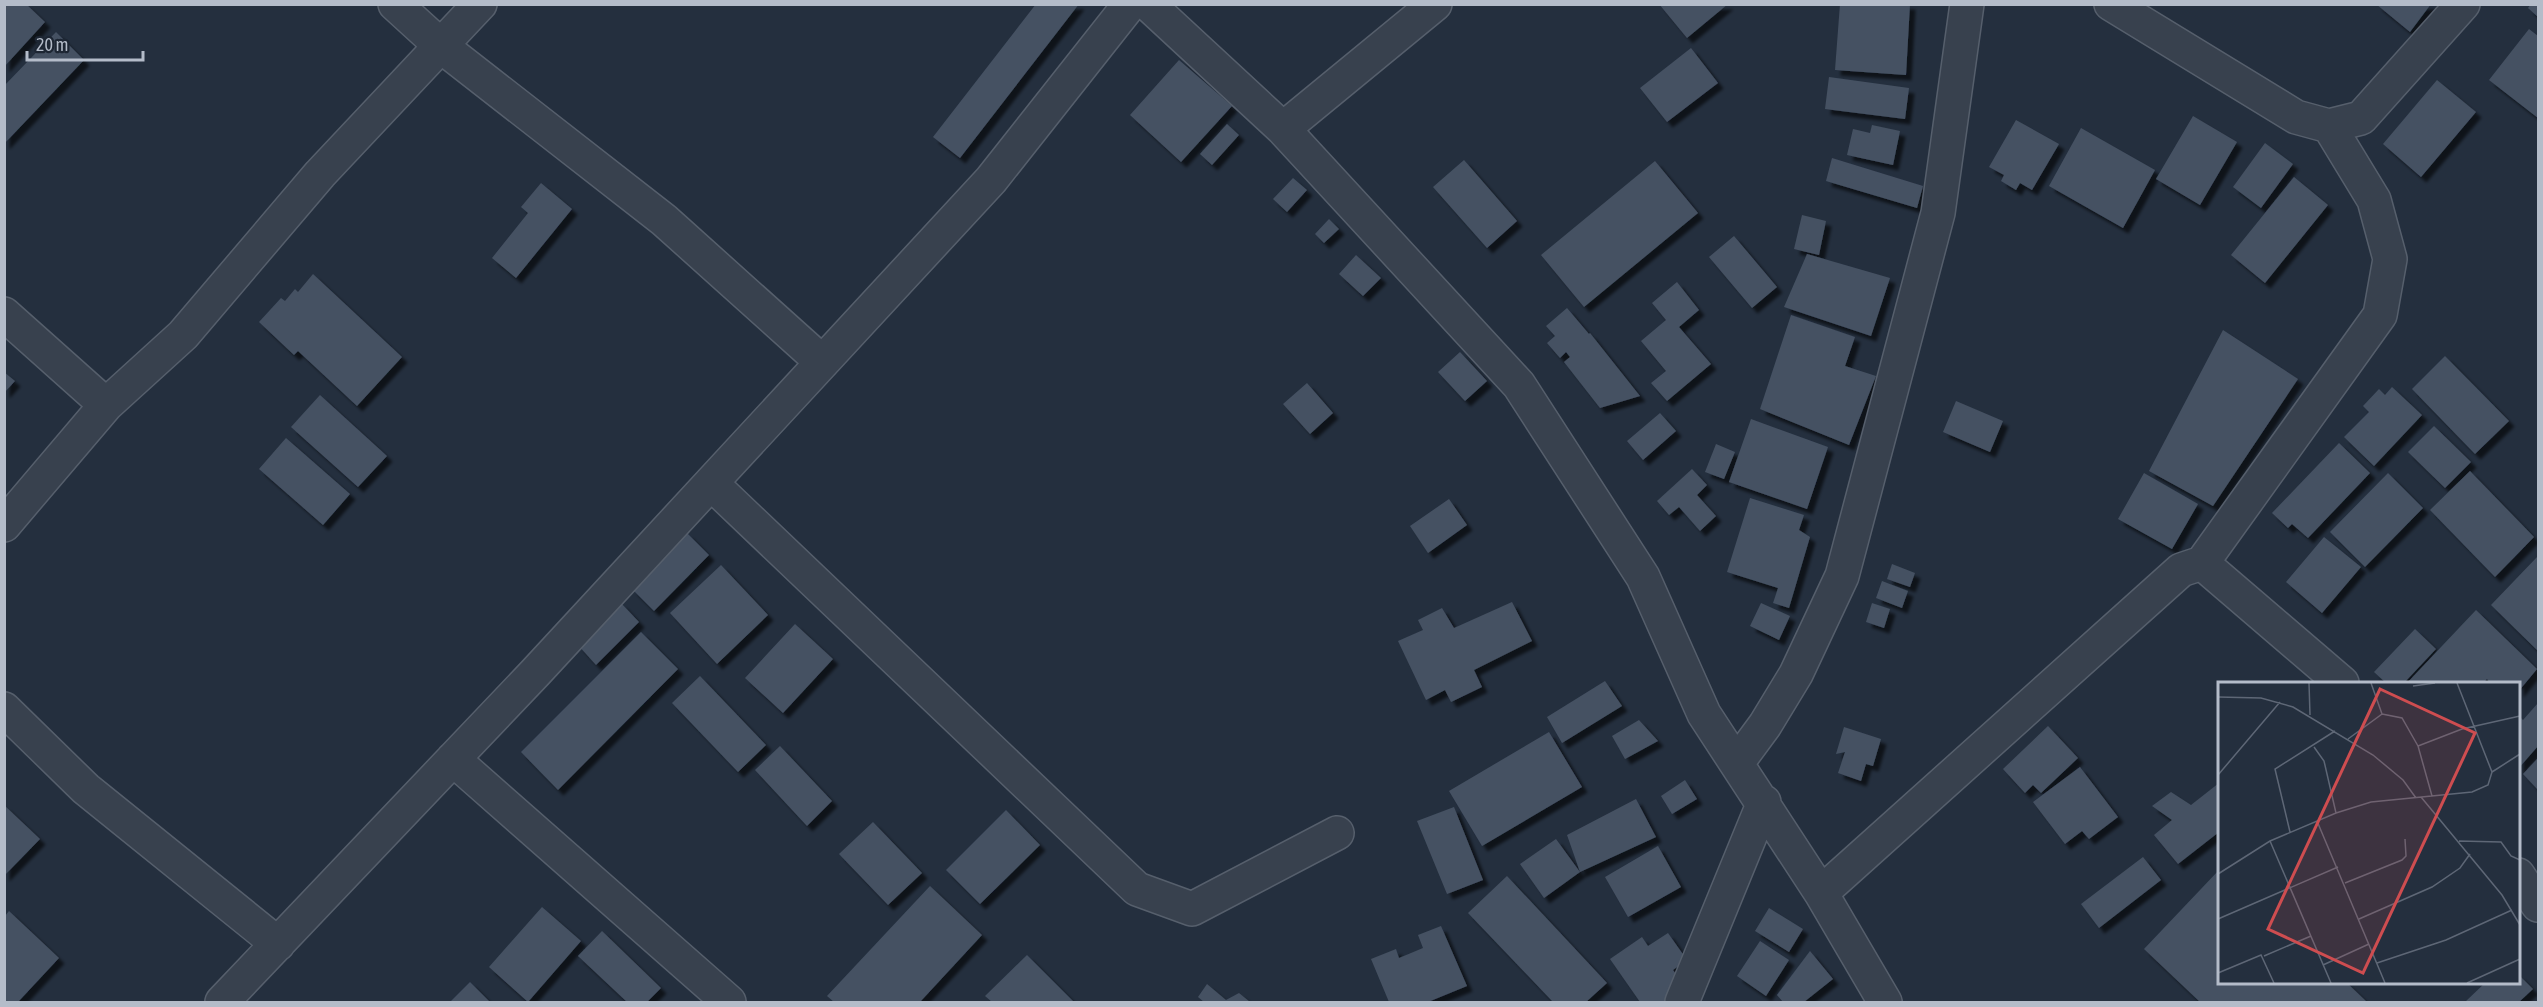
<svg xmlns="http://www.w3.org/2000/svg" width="2543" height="1007" font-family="'Asap Condensed',sans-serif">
	<defs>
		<filter id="shadow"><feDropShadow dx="5.5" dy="5.5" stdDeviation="1.5" flood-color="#0009"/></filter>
	</defs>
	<rect width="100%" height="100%" fill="#242f3e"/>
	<!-- building -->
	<path fill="#455162" filter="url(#shadow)" d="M4,4H26L45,22L4,67Z
		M1036,4H1079L960,158L933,137Z
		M1659,4H1728L1687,38Z
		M1840,4H1910L1906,75L1835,70Z
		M2376,4H2431L2410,32Z
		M2531,4H2538V17L2528,8Z
		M2529,29L2538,36V118L2489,80Z
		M56,32L84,60L4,144V86Z
		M1691,48L1718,83L1667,122L1640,88Z
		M1179,60L1232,106L1181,162L1130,115Z
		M1829,77L1909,88L1905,119L1825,109Z
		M2437,80L2476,112L2421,177L2383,144Z
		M2193,116L2237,142L2200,205L2156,179Z
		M2016,120L2059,144L2032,190L2020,183L2016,190L2001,181L2004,175L1989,167Z
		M1227,124L1239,135L1212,165L1200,154Z
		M1872,125L1900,131L1893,165L1847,155L1853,129L1870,133Z
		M2081,128L2155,170L2123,228L2049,186Z
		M2265,143L2293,164L2261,208L2233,187Z
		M1832,158L1923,186L1917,208L1826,181Z
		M1464,160L1517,221L1487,248L1433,187Z
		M1655,161L1698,213L1584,307L1541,255Z
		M2294,177L2328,205L2265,283L2231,255Z
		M1293,178L1307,190L1287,212L1273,199Z
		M541,183L572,209L516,278L492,258L528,213L521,207Z
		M1802,215L1826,221L1819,255L1794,249Z
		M1329,219L1339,229L1324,243L1315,234Z
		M1734,236L1777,287L1752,308L1709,257Z
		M1807,254L1890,278L1871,336L1784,307Z
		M1356,255L1381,278L1363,296L1339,274Z
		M313,274L402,357L357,406L298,351L294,355L259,322L281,298L285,301L295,289L298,292Z
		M1677,282L1699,310L1679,327L1711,364L1667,401L1651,383L1666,371L1641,341L1666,320L1652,303Z
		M1567,308L1589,334L1590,333L1640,396L1600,408L1564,362L1570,357L1566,352L1560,358L1547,343L1555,336L1546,326Z
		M1791,315L1855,337L1845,366L1876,376L1849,445L1760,409Z
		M2223,330L2298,379L2213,506L2149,471Z
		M1460,352L1487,381L1465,401L1438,372Z
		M2445,356L2509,421L2475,454L2412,389Z
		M4,372L15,381L4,393Z
		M1307,383L1333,413L1310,434L1283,404Z
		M2392,387L2422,415L2374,466L2344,437L2369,412L2363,406L2379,389L2385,395Z
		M320,395L387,456L358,487L291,427Z
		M1956,401L2003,421L1990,452L1943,432Z
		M1660,413L1676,431L1643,460L1627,441Z
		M1751,419L1828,447L1807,509L1729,482Z
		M2434,426L2471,462L2445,488L2408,452Z
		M286,438L350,494L323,525L259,469Z
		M2339,443L2370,473L2308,538L2292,524L2288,528L2272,513Z
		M1716,444L1735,452L1724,479L1705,472Z
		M1692,469L1707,485L1697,495L1716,516L1700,531L1679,507L1669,515L1657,501Z
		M2470,471L2534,537L2495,577L2430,510Z
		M2144,473L2198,504L2172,549L2118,519Z
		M2388,473L2423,508L2365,567L2330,532Z
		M1750,498L1804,515L1799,530L1810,537L1789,608L1773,603L1778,588L1727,572Z
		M1449,499L1467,525L1428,553L1410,526Z
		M687,533L709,555L654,611L632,589Z
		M2324,537L2361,567L2322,613L2286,582Z
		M2538,556V651L2491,605Z
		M1892,564L1915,573L1910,587L1887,579Z
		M721,565L768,615L717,664L670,613Z
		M1882,581L1908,591L1902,608L1876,598Z
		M1512,602L1532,641L1474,670L1482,687L1451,702L1445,690L1426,700L1398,641L1423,630L1418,620L1442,608L1454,628Z
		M621,603L639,622L596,665L578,645Z
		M1761,603L1790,616L1779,640L1750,626Z
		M1872,603L1890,609L1884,628L1866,622Z
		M2476,610L2537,669L2518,692V683H2490L2487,679L2483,683H2407Z
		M795,624L833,659L783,713L745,678Z
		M2415,629L2436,649L2404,683H2386L2374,672Z
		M641,632L678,669L558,790L521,752Z
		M700,676L766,745L738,772L672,703Z
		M1605,681L1622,706L1562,743L1547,717Z
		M2538,703V746L2518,769V715L2523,720Z
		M1639,720L1658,741L1625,759L1612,736Z
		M2048,726L2078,758L2041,793L2033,785L2025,793L2003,769Z
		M1844,727L1881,739L1873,766L1866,764L1861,781L1838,773L1845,752L1836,754Z
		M1549,732L1582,787L1482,846L1449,791Z
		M780,746L832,801L807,826L755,770Z
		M2538,758V790L2523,774Z
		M2080,767L2118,817L2089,839L2082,831L2065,844L2033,802Z
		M1685,780L1697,799L1672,814L1661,796Z
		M2219,783V832L2178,864L2154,835L2172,820L2152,806L2171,792L2191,805Z
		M1636,799L1656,837L1580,872L1544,898L1520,864L1556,839L1580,872L1567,835Z
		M4,805L40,839L4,876Z
		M1454,807L1483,880L1447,894L1417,821Z
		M1006,810L1040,845L980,904L946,870Z
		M873,822L922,873L888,905L839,854Z
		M1658,846L1681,887L1628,917L1605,877Z
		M2143,857L2161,880L2099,928L2081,904Z
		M2219,870V982H2346L2367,1002H2200L2144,949Z
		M1507,876L1607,983L1586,1002H1553L1468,913Z
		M930,886L982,935L920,1002H834L827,996Z
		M542,907L581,941L528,1002L489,967Z
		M1769,908L1803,929L1789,952L1755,931Z
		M9,911L59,958L18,1002H5V916Z
		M1441,926L1467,986L1428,1002H1389L1371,959L1396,949L1399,958L1423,948L1418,935Z
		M602,931L661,988L647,1002H627L578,956Z
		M1668,933L1687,960L1673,970L1686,988L1665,1002H1640L1610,959L1642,937L1648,946Z
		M1760,941L1789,960L1766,996L1737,976Z
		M1810,951L1833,979L1804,1002H1783L1777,995Z
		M1027,955L1074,1002H992L985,996Z
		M2518,974L2533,989L2519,1002H2465L2486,982H2518Z
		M470,982L490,1002H450Z
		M1207,984L1226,1000L1239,993L1250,1002H1204L1198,997Z"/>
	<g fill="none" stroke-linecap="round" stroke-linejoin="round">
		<!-- minor casing -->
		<g stroke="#565f6c" stroke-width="36">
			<path id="minor" d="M395,4L441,46L664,220L822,362
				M1148,4L1283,129L1519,385L1643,577L1704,714L1821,893L1885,1002
				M2111,4L2296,117L2329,126L2361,118L2463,4
				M1283,129L1435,4
				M4,314L106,405
				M711,483L1137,889L1192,909L1337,833
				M4,525L106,405L183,335L320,174L480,4
				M2202,563L2380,315L2390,259L2374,200L2329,126
				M4,709L86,789L278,944
				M453,759L729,1002
				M1737,763L1765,725L1796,674L1842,576L1938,213L1967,4
				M2518,875L2538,905
				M1821,893L2181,570L2202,563L2342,683
				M222,1002L535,673L991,180L1130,4
				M1682,1002L1764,802"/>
		</g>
		<!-- minor -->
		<use href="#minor" stroke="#38414e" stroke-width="33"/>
	</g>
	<!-- overview -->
	<g transform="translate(2218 682)">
		<rect width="302" height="302" fill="#242f3e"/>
		<path fill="none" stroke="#5e6776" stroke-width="1.5" d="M91,1L92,33M195,4L217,1M0,15L43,16L75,25L155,73L185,98L198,116M164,32L184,36L200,64M130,57L164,32L153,1M96,65L106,79L118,131M274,90L302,72M0,93L62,20M214,114L200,64L244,47L302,34M203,115L284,213L302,243M99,139L167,301M72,150L57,87L117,49M52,159L113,301M241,159L283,160L293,174L302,178M0,192L52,159L118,131L153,120L254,110L270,103L274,90L239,1M127,201L184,178L188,174L187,157M0,237L120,185M141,237L214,205L242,186L252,172M46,274L93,254M159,281L228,258L294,228M105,283L151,262M0,291L43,273L56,301M249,301L302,277"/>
		<path fill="#ce4d50" fill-opacity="0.15" stroke="#ce4d50" stroke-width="3" d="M162,7L257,51L145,291L50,247Z"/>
		<rect width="302" height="302" fill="none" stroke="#b4bcc9" stroke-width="3"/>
	</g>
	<!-- border -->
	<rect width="2543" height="1007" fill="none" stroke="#b4bcc9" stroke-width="12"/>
	<!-- scale -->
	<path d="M27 51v9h116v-9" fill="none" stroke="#b4bcc9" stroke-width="3"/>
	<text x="36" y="51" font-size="18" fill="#b4bcc9" stroke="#1d2633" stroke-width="4.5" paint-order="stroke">20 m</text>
</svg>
